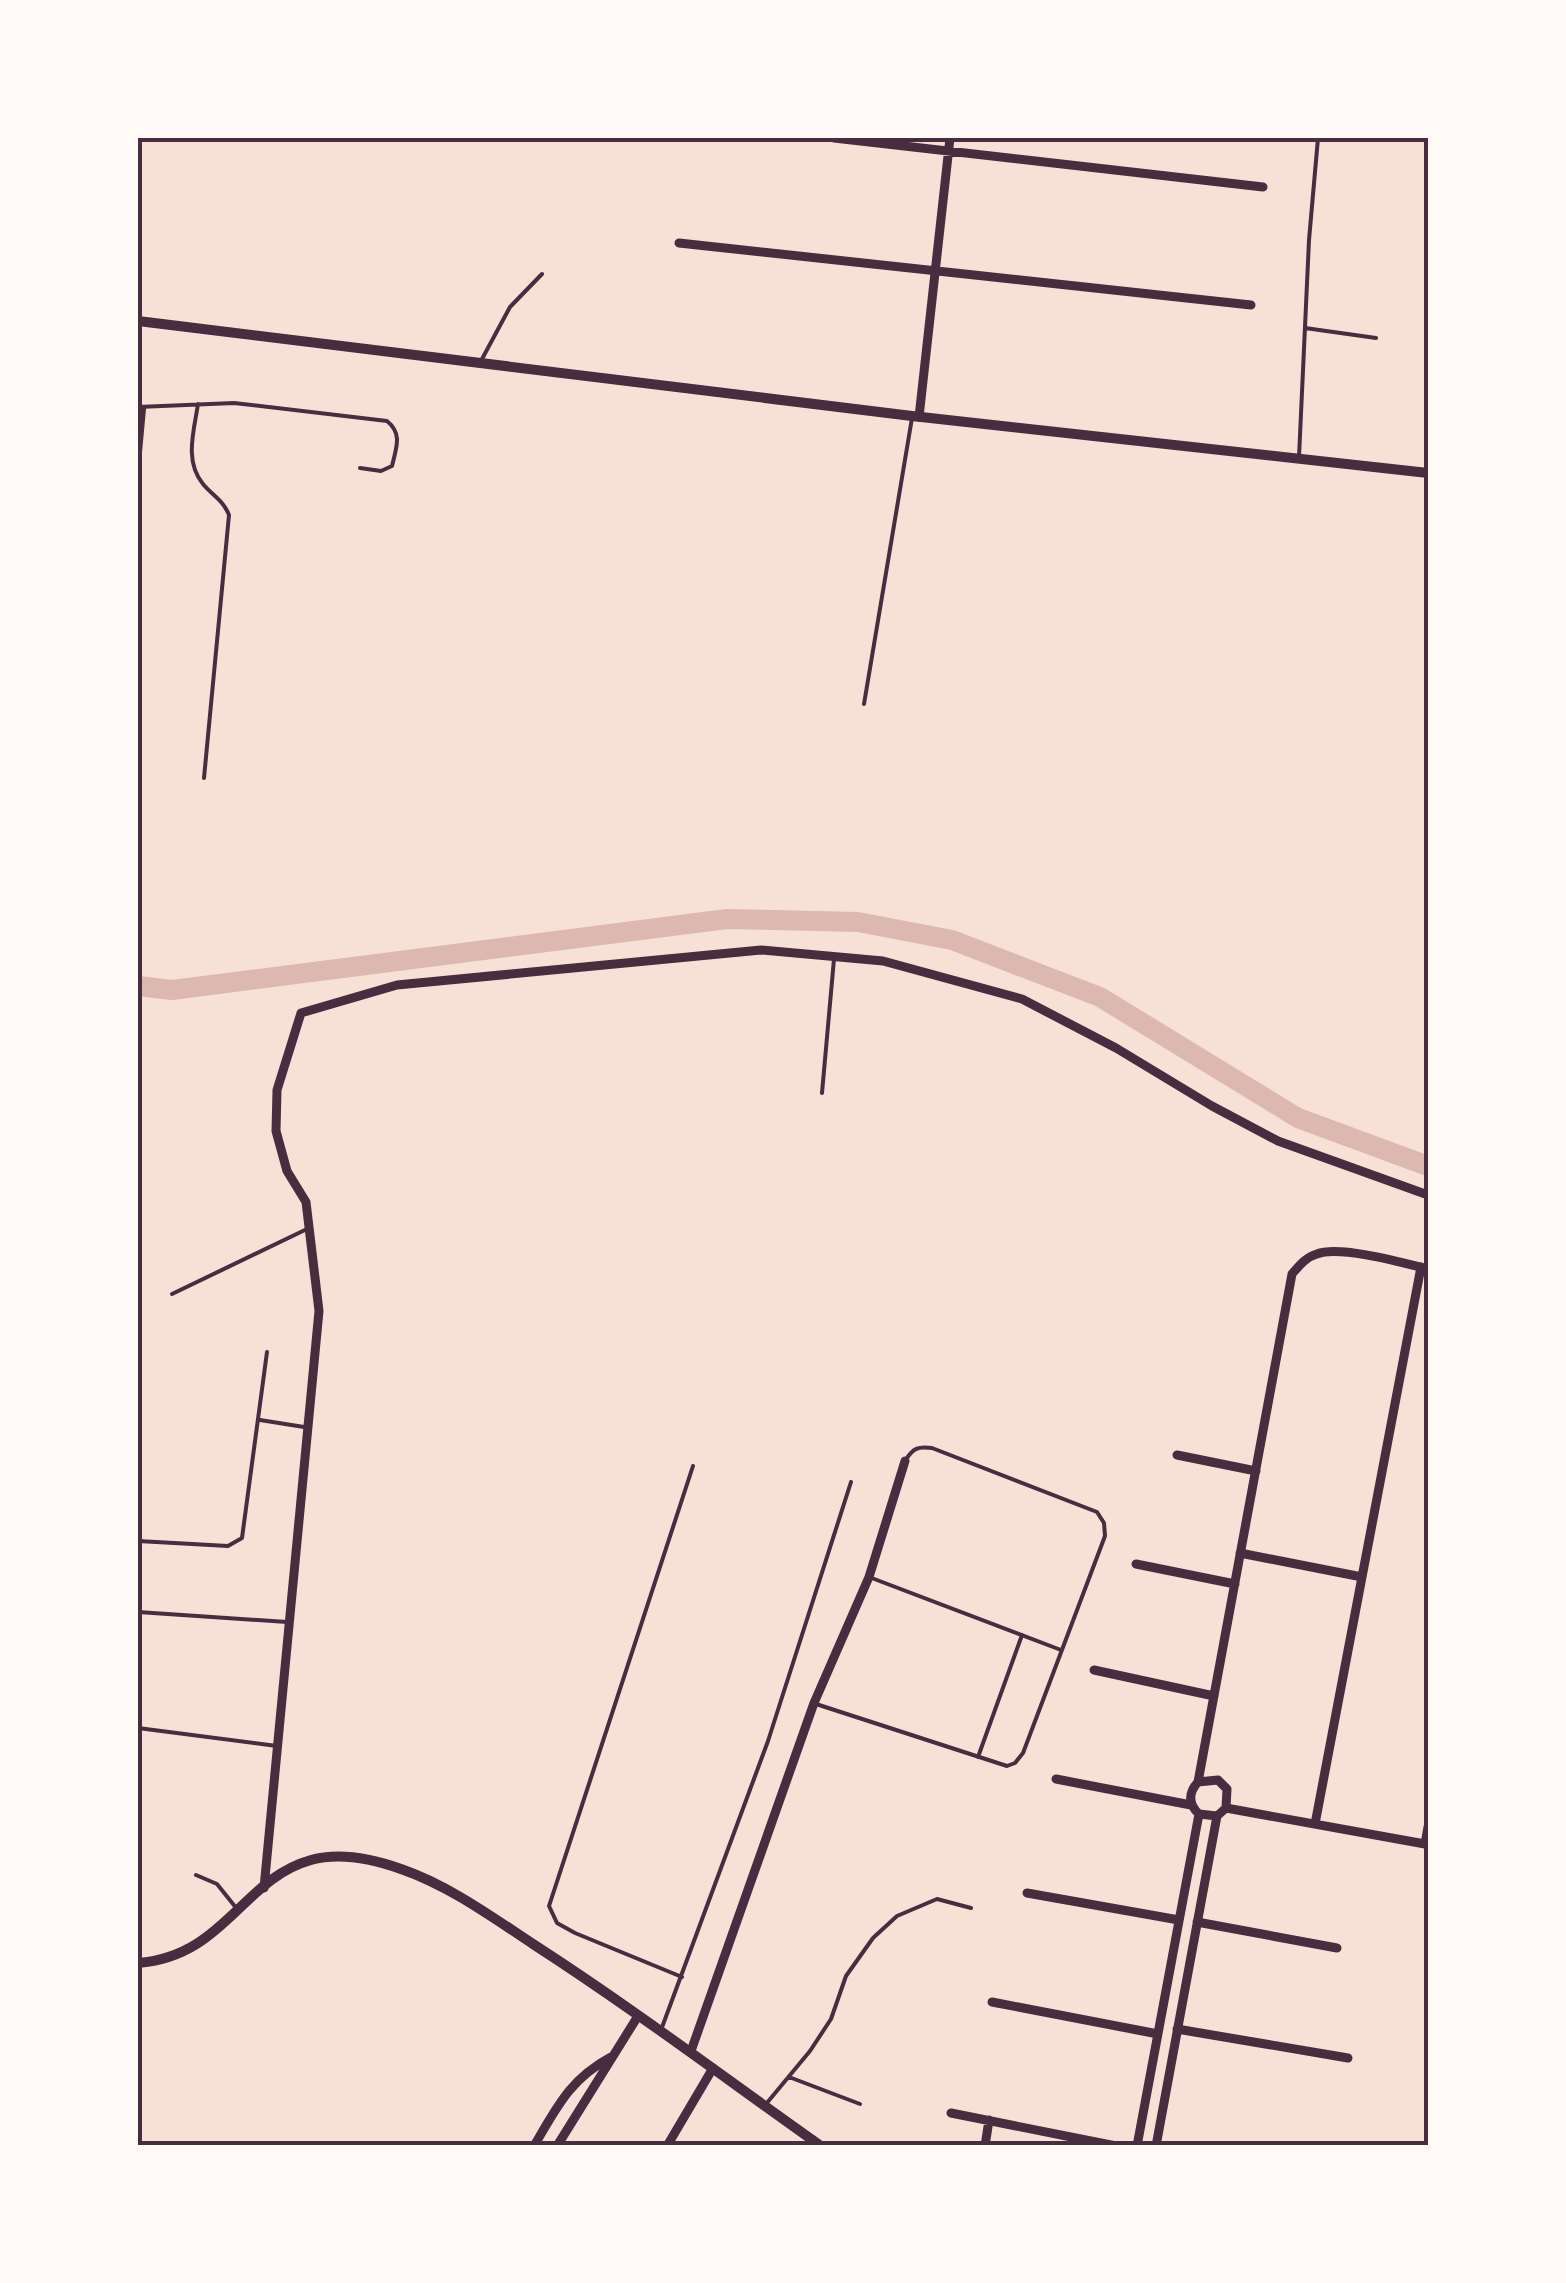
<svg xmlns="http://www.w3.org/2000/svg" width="1566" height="2283" font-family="Poppins,sans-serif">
	<rect width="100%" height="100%" fill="#f7e1d7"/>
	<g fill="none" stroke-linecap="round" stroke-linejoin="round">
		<!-- canal -->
		<path stroke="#dcb8b0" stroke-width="20" d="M138,986L172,990L727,919L858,922L952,940L1100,997L1298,1118L1428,1166"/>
		<!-- service -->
		<path stroke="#4a2c40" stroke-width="4" d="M1305,328L1376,338
			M482,359L510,307L542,274
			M198,404C194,431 184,461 203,484C213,496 223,500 229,515L204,778
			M138,407L234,403L387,421C403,434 396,448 392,466L381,471L360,468
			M1299,457L1309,240L1318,138
			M138,474L144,409
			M864,704L912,418
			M822,1093L834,959
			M172,1294L307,1229
			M260,1420L304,1427
			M138,1541L228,1546L242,1538L267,1352
			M869,1577L1061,1650
			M138,1612L287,1622
			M816,1704L1007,1766L1015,1763L1023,1753L1105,1536L1104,1523L1097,1512L932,1448C918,1446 913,1448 905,1461
			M138,1728L277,1746
			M978,1757L1022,1635
			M196,1875L217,1884L237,1909
			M682,1977L575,1933L557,1923L549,1906L693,1466
			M661,2030L768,1741L851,1482
			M789,2077L860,2104
			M766,2104L810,2051L831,2019L846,1976L873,1938L897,1916L937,1899L971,1908"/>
		<!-- minor -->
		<path stroke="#4a2c40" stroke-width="9" d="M834,138L1263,187
			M679,243L1251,305
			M919,417L950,138
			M1177,1455L1256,1471
			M1240,1553L1362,1577
			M1136,1564L1235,1584
			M1094,1670L1214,1696
			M1056,1779L1191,1805
			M1198,1782L1218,1780L1227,1789L1226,1808L1217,1816L1199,1814C1188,1804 1188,1793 1198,1782L1292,1274C1299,1266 1306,1257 1317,1254C1339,1245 1404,1263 1428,1269
			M1226,1808L1425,1844L1428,1827
			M1315,1824L1421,1267
			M264,1888L319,1311L306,1202L287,1171L276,1131L277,1090L301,1013L397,985L761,950L883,961L1022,999L1116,1048L1212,1106L1278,1141L1428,1195
			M1027,1893L1179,1920
			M1197,1922L1337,1948
			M992,2002L1158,2034
			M1177,2029L1348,2058
			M691,2051L814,1703L869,1577L905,1461
			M951,2113L1116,2146
			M534,2146C557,2107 570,2079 611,2057
			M557,2146L638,2016
			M667,2146L713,2068
			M985,2146L989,2120
			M1137,2146L1199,1814
			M1156,2146L1217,1816"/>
		<!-- tertiary -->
		<path stroke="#4a2c40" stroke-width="10" d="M138,321L912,416L1428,473
			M138,1963C225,1956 242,1879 311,1860C340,1852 373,1859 401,1869C448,1885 492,1917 533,1944C632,2008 725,2078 821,2146"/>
	</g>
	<!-- border -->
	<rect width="1566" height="2283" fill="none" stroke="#fffaf5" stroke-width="280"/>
	<rect x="140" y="140" width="1286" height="2003" fill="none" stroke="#4a2c40" stroke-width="4"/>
</svg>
